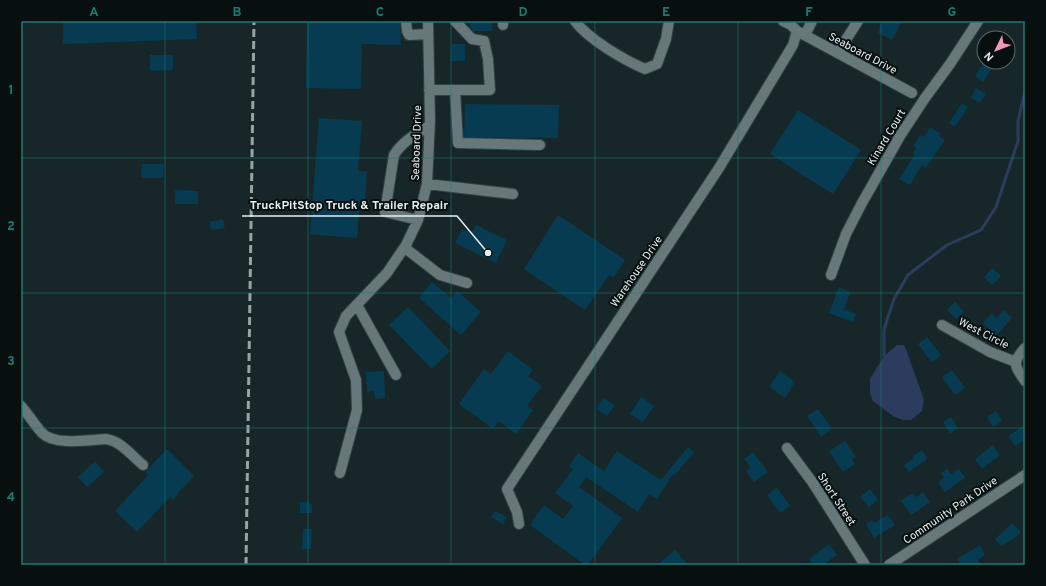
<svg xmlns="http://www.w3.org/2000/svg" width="1046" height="586" font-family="Overpass,sans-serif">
	<rect width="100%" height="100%" fill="#172729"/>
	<!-- water -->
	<path fill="#2c3c5f" d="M897,345H904L907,352L924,400L922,411L911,420H903L893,416L873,401L870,394V379L884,356Z"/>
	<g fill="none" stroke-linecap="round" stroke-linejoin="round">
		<!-- stream -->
		<path stroke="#2c3c5f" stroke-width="3" d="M885,359L884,356V330L888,317L894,299L908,275L947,245L981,230L996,207L1018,141V121L1025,91"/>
	</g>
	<!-- building -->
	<path fill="#063b52" d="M63,21H196L197,39L63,44Z
		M307,21H400L401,45L362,44L361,89L306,88Z
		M470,21H492V31H473L470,27Z
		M883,21H902L892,40L877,32Z
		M452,44H465V61H451Z
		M150,55H173V70L150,71Z
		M984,62H996L983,82L975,76Z
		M976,88L986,94L980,103L971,98Z
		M962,103L968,107L955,127L949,123Z
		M465,104L559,105L558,138L464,137Z
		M798,110L861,150L833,194L770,154Z
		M319,118L362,121L358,171H367L365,201H360L357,238L310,234Z
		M930,127L941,134L939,136L945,140L926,168L922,165L910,185L899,179L915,154L913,153L916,148L913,146L921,135L924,137Z
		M142,164H164L163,178H141Z
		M175,190L198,191V204H175Z
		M558,215L625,260L613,278L609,275L585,310L524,269Z
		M223,219L225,228L211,230L210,222Z
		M476,225L507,240L496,263L455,243L462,229L471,233Z
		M992,268L1001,276L992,285L984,277Z
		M432,282L451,298L457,291L481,312L461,335L419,298Z
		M839,287L850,292L844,309L856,314L853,322L829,313Z
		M955,302L964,312L956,319L947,310Z
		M408,307L450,351L432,369L389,325Z
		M1004,310L1012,318L996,336L983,323L992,313L996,318Z
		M927,337L941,355L932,363L918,344Z
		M508,351L533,370L528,376L542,386L527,406L533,410L516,434L499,421L493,429L459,404L484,369L491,374Z
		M952,370L965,388L955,395L942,377Z
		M384,371L385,398L375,399L374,391L367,392L366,372Z
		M780,371L795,382L785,398L769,387Z
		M641,397L654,406L643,422L630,414Z
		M603,398L615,405L607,416L596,409Z
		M818,409L832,429L821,437L807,416Z
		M996,411L1002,421L993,427L987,417Z
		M951,417L958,428L950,434L943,422Z
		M1025,425V440L1015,446L1008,436Z
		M845,441L856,457L852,459L855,464L843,472L829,451Z
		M993,445L1000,455L982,469L975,459Z
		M688,447L694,452L675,475L673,474L657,499L649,494L638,512L586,477L579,487L622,518L588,565H585L530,525L544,505L563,519L573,506L555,493L573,469L569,467L578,453L604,471L617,451L661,480Z
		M167,449L194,476L177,494L178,495L173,500L170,497L137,532L115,511L148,475L145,472Z
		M922,450L927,459L909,472L904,465L913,459L912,457Z
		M753,452L768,472L754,482L746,471L751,468L744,459Z
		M95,461L104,472L87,487L78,477Z
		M947,469L951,474L959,469L965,478L945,492L938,482L944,478L941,473Z
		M777,487L790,506L780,513L767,495Z
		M870,489L878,500L869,507L860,497Z
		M923,492L930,502L911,515L901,501L913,493L916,497Z
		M300,502H310V505L312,504V513H300Z
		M495,511L507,517L503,524L491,517Z
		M888,515L895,525L874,538L866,524L872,520L874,523Z
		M1012,523L1021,532L1013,539L1001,546L995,539Z
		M303,529H312L311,549H302Z
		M829,544L837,555L823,565H814L809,559Z
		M980,545L985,555L978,560L981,565H961L957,559Z
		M675,550L688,565H657Z"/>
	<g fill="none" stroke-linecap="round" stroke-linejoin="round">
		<!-- minor casing -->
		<g stroke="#344142" stroke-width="12">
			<path id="minor" d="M406,21L407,31L409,35L428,34
				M575,21C588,39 624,60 645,69L657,64L666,39L669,21
				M783,21L791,25L797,31L912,93
				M503,25V21
				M805,35L812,21
				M838,52L858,21
				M429,90H490L488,59L484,41L472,39L455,21
				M455,90L458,143L540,145
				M427,184L513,194
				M418,220L385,212L394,155C402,142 416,134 429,126
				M405,248L440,275L467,283
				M831,275L846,234L862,203L900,136L925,98L950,64L978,21
				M357,305L396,375
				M942,325L990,352L1016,362
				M1025,348C1011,363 1015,366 1025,381
				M21,406C28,414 35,425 42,433C55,446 89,440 106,439C121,441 132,456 143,465
				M787,448L813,483L865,565
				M340,473L357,410L356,380L339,332L346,316L387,273L406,245L418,220L427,184L430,120L428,21
				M519,524L517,512L507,489L719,168L793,45L797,31
				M889,565L1025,475"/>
		</g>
		<!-- minor -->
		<use href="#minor" stroke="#66787a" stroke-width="10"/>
		<!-- rail -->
		<path stroke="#97a4a5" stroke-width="3" stroke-dasharray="8 4" stroke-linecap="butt" d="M246,565L254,21"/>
	</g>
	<!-- grid -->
	<path fill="none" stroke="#1a7c75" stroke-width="1" stroke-opacity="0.55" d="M165,21V565M308,21V565M451,21V565M595,21V565M738,21V565M881,21V565M21,158H1025M21,293H1025M21,428H1025"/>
	<g text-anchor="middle" stroke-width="4" stroke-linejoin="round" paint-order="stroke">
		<!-- street labels -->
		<g font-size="11" fill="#e6f0f1" stroke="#080f0f">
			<text transform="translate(863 53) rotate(28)" y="4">Seaboard Drive</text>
			<text transform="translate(886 137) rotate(-59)" y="4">Kinard Court</text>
			<text transform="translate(416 143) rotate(-88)" y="4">Seaboard Drive</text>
			<text transform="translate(636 271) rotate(-56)" y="4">Warehouse Drive</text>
			<text transform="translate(984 333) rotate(27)" y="4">West Circle</text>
			<text transform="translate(837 499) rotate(57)" y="4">Short Street</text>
			<text transform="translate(950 510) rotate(-34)" y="4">Community Park Drive</text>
		</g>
	</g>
	<!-- callouts -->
	<path fill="none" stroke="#e6f0f1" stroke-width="1.5" d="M488 253L457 216H242"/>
	<circle fill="#e6f0f1" stroke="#080f0f" stroke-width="1.5" cx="488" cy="253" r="4"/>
	<g font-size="12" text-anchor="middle" font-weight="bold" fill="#e6f0f1" stroke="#080f0f" stroke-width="4" stroke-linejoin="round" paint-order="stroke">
		<text x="349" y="209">TruckPitStop Truck &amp; Trailer Repair</text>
	</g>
	<!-- border -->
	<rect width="1046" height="586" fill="none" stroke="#080f0f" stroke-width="44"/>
	<!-- north arrow -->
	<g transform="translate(996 50) rotate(227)"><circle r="19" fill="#080f0f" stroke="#616969"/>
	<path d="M0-3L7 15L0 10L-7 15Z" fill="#f09ab5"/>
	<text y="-6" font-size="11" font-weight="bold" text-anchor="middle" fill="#e6f0f1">N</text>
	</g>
	<rect x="22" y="22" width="1002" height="542" fill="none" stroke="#1a7c75" stroke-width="1.5"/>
	<g font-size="13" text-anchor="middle" font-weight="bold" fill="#1a7c75">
		<text x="94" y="16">A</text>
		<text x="237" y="16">B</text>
		<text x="380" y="16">C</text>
		<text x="523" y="16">D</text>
		<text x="666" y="16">E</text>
		<text x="809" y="16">F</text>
		<text x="952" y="16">G</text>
		<text x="11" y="94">1</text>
		<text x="11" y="230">2</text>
		<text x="11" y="365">3</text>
		<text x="11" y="501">4</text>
	</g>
</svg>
